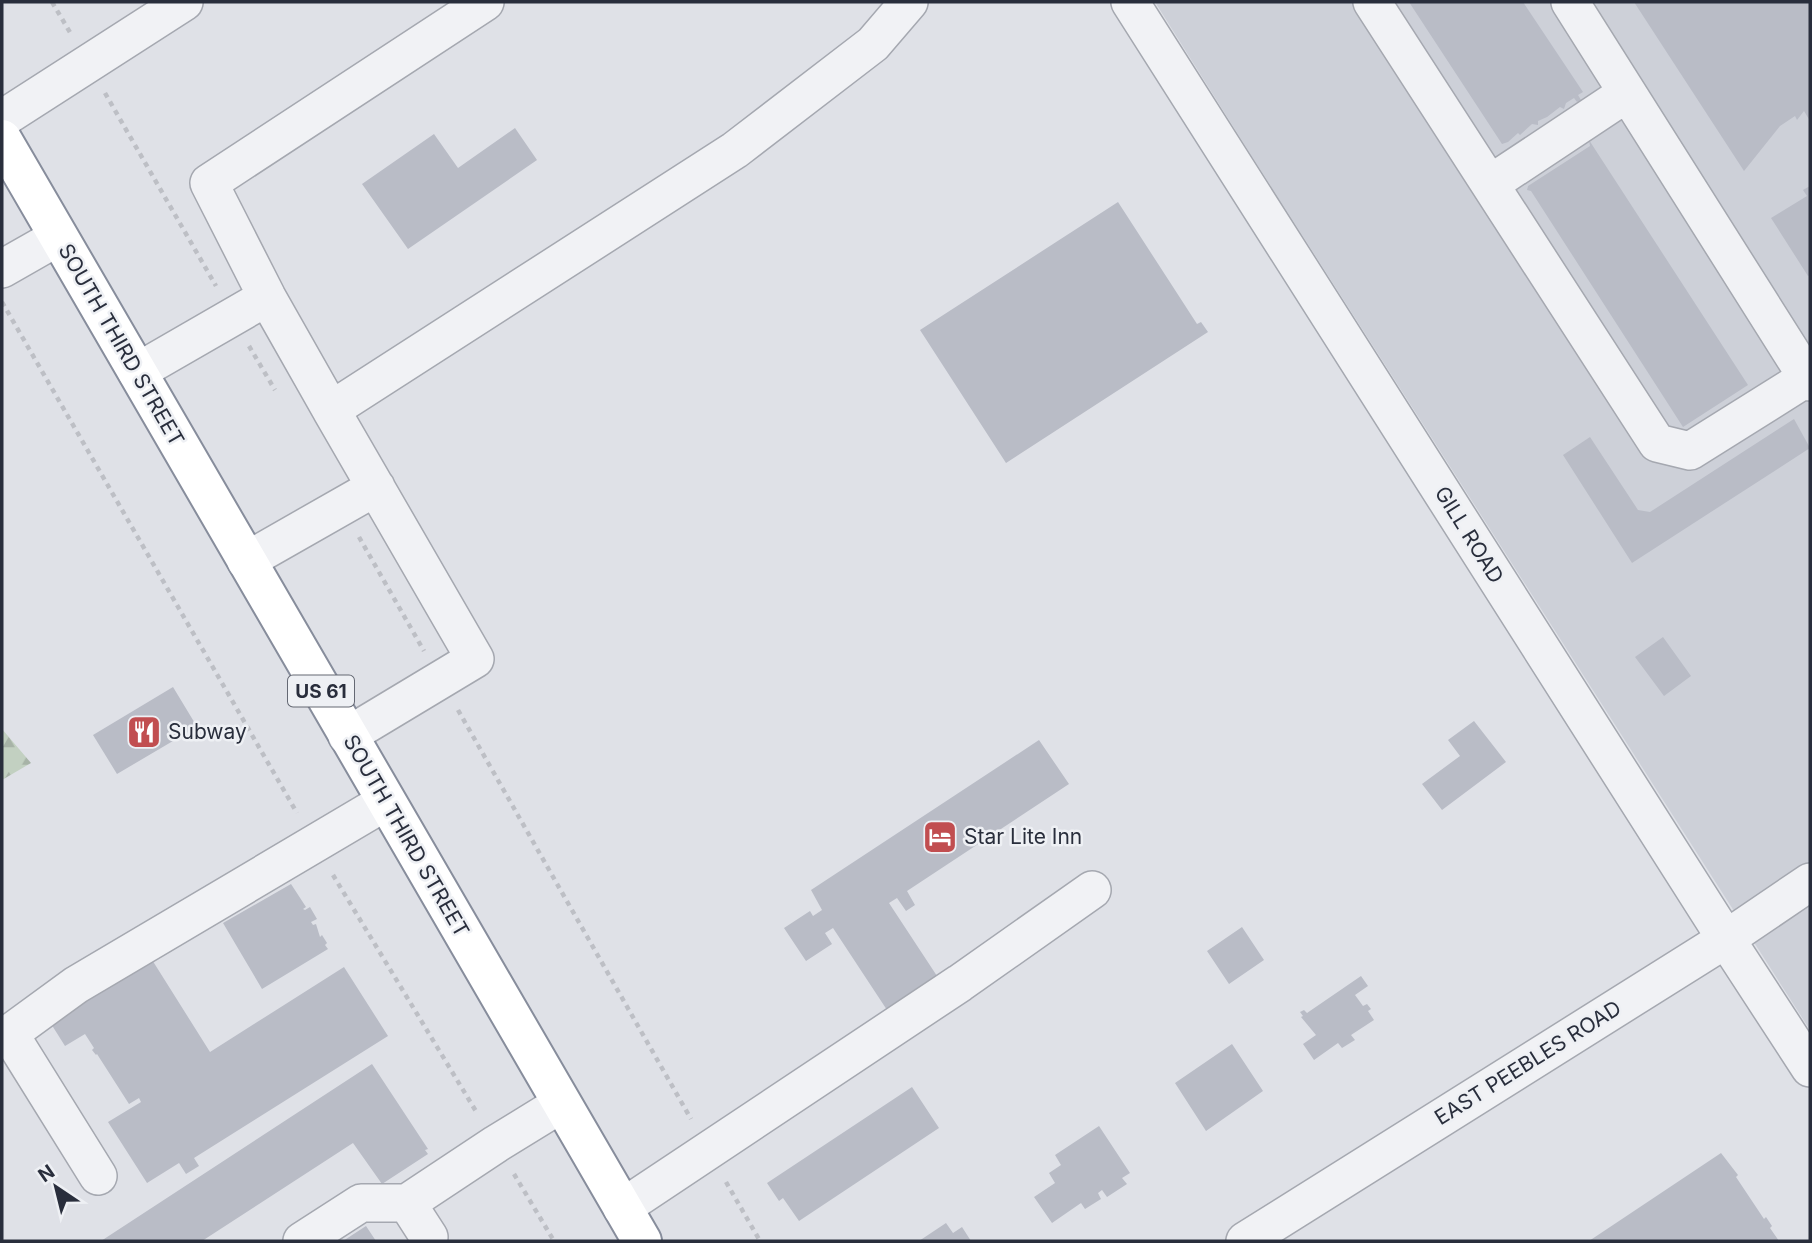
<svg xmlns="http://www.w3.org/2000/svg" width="1812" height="1243" font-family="Inter,sans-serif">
	<defs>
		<pattern id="forest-firs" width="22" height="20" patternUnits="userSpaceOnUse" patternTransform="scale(1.75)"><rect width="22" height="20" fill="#c2d0c1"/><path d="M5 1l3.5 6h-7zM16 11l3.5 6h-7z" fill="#a7b3a7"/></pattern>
	</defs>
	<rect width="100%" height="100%" fill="#dfe1e7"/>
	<!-- built -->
	<path fill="#cdd0d8" d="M1155,2H1810V1030L1251,155Z"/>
	<!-- forest -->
	<path fill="url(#forest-firs)" d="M2,729L31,763L2,780Z"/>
	<!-- building -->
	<path fill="#b9bcc6" d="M1409,2H1523L1583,92L1578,95L1581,100L1577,102L1574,98L1566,103L1564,109L1560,107L1547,117L1538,121V125L1532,124L1520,135L1518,133L1508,142L1502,144Z
		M1634,2H1810V121L1804,111L1797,120L1795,116L1780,126L1744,171Z
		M515,128L537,160L408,249L362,184L434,134L458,168Z
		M1589,140L1748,385L1683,427L1531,191L1527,190L1528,186L1590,146Z
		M1810,186V275L1808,276L1771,218L1807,196L1803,190Z
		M1118,202L1197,324L1201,322L1208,332L1006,463L920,330Z
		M1794,419L1810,448L1632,563L1563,455L1590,437L1638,510L1650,512Z
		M1663,637L1691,676L1664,696L1635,657Z
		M173,687L196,725L195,728L117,774L93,735Z
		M1474,721L1506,762L1442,810L1422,784L1460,756L1448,740Z
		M1039,740L1069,784L907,891L915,905L906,911L897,898L889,903L937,976L887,1010L833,928L825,933L832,944L806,961L784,928L810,911L813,916L822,910L811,890Z
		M291,884L306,907L303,909L305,910L310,907L317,919L311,922L313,925L316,924L320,937L322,935L327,943L325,945L328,949L262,989L223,923Z
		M1242,927L1264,960L1229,984L1207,951Z
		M149,955L210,1052L344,967L388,1036L194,1158L199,1166L186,1174L179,1163L147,1183L108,1122L141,1102L139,1098L129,1104L97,1054L96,1055L92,1050L94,1048L85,1034L65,1046L48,1019Z
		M1361,976L1368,986L1355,995L1363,1006L1367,1004L1371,1009L1368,1011L1374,1020L1351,1035L1355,1040L1342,1048L1338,1043L1314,1060L1303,1044L1316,1035L1301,1017L1303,1016L1300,1012L1304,1010L1307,1013Z
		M1232,1044L1263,1091L1206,1131L1175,1083Z
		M372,1064L428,1149L425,1150L428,1154L382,1184L353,1143L202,1241H101Z
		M912,1087L939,1128L799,1221L783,1198L779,1201L767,1183Z
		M1099,1126L1130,1173L1122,1178L1127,1184L1107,1197L1102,1190L1098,1193L1101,1199L1085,1209L1081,1203L1052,1223L1034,1197L1055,1183L1049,1173L1061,1165L1055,1155Z
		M1721,1153L1738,1175L1736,1177L1764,1219L1766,1217L1772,1226L1770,1228L1779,1241H1589Z
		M946,1223L953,1233L962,1227L971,1241H919Z
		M366,1226L376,1241H343Z"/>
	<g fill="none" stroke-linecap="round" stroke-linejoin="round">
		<!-- minor casing -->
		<g stroke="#a5a8b0" stroke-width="40">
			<path id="minor" d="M485,2L209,183L267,297L331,410L735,150L873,44L909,2
				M1130,2L1726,939L1810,1068
				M1372,2L1657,443L1690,451L1808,377
				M1570,2L1810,382
				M2,119L184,2
				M1490,184L1627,93
				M2,269L58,237
				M137,372L267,297
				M331,410L475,659L347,736
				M246,561L376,487
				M9,1033L98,1176
				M2,1039L76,985L385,802
				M407,1203L429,1237
				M622,1208L960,983L1092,890
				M302,1241L361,1203H407L496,1144L561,1104
				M1245,1241L1726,939L1810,882"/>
		</g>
		<!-- highway casing -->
		<g stroke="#878d9c" stroke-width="42">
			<path id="highway" d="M2,139L642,1241"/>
		</g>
		<!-- path -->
		<path stroke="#bdbfc5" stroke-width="4.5" stroke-dasharray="5 5" stroke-linecap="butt" d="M52,2L71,34
			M105,93L216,286
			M2,302L297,813
			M249,346L275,390
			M359,537L424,651
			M458,710L691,1119
			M333,875L477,1113
			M514,1174L554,1241
			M726,1182L760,1241"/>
		<!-- minor -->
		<use href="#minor" stroke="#f1f2f5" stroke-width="37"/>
		<!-- highway -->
		<use href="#highway" stroke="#fff" stroke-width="38"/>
	</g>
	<!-- icons -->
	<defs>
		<g id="restaurant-square" transform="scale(1.75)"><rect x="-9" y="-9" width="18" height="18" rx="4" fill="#c14e50" stroke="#eef0f4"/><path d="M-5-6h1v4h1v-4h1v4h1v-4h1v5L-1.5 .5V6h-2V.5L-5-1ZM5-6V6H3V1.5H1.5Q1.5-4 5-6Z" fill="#fff"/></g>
		<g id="hotel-square" transform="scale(1.75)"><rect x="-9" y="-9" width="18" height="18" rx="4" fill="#c14e50" stroke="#eef0f4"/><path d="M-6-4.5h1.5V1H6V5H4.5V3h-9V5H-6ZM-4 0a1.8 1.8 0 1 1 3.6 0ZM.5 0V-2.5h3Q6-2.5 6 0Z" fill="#fff"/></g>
	</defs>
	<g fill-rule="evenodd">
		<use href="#restaurant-square" x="144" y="732"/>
		<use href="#hotel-square" x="940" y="837"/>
	</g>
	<g text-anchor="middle" stroke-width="5" stroke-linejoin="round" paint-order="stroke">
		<!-- shield labels -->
		<rect fill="#eef0f4" stroke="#646873" stroke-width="2" x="288" y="675.5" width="66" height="31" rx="5"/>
		<g font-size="19" font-weight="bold" fill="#292e3c">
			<text x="321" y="698">US 61</text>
		</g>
		<!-- street labels -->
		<g font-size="21" fill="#292e3c" stroke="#eef0f4">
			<text transform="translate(121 345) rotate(60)" y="7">SOUTH THIRD STREET</text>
			<text transform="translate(1469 535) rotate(58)" y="7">GILL ROAD</text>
			<text transform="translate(406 836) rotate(60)" y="7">SOUTH THIRD STREET</text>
			<text transform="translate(1528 1063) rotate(-32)" y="7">EAST PEEBLES ROAD</text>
		</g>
		<!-- poi labels -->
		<g font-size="21" fill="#292e3c" stroke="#eef0f4" text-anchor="start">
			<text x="168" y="739">Subway</text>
			<text x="964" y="844">Star Lite Inn</text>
		</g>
	</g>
	<!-- border -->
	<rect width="1812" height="1243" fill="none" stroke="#292e3c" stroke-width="7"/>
	<!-- north arrow -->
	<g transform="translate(56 1187) rotate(325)" stroke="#eef0f4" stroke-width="5" paint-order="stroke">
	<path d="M0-5L12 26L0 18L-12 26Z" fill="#292e3c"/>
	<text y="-10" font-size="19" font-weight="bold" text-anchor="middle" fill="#292e3c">N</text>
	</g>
</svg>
